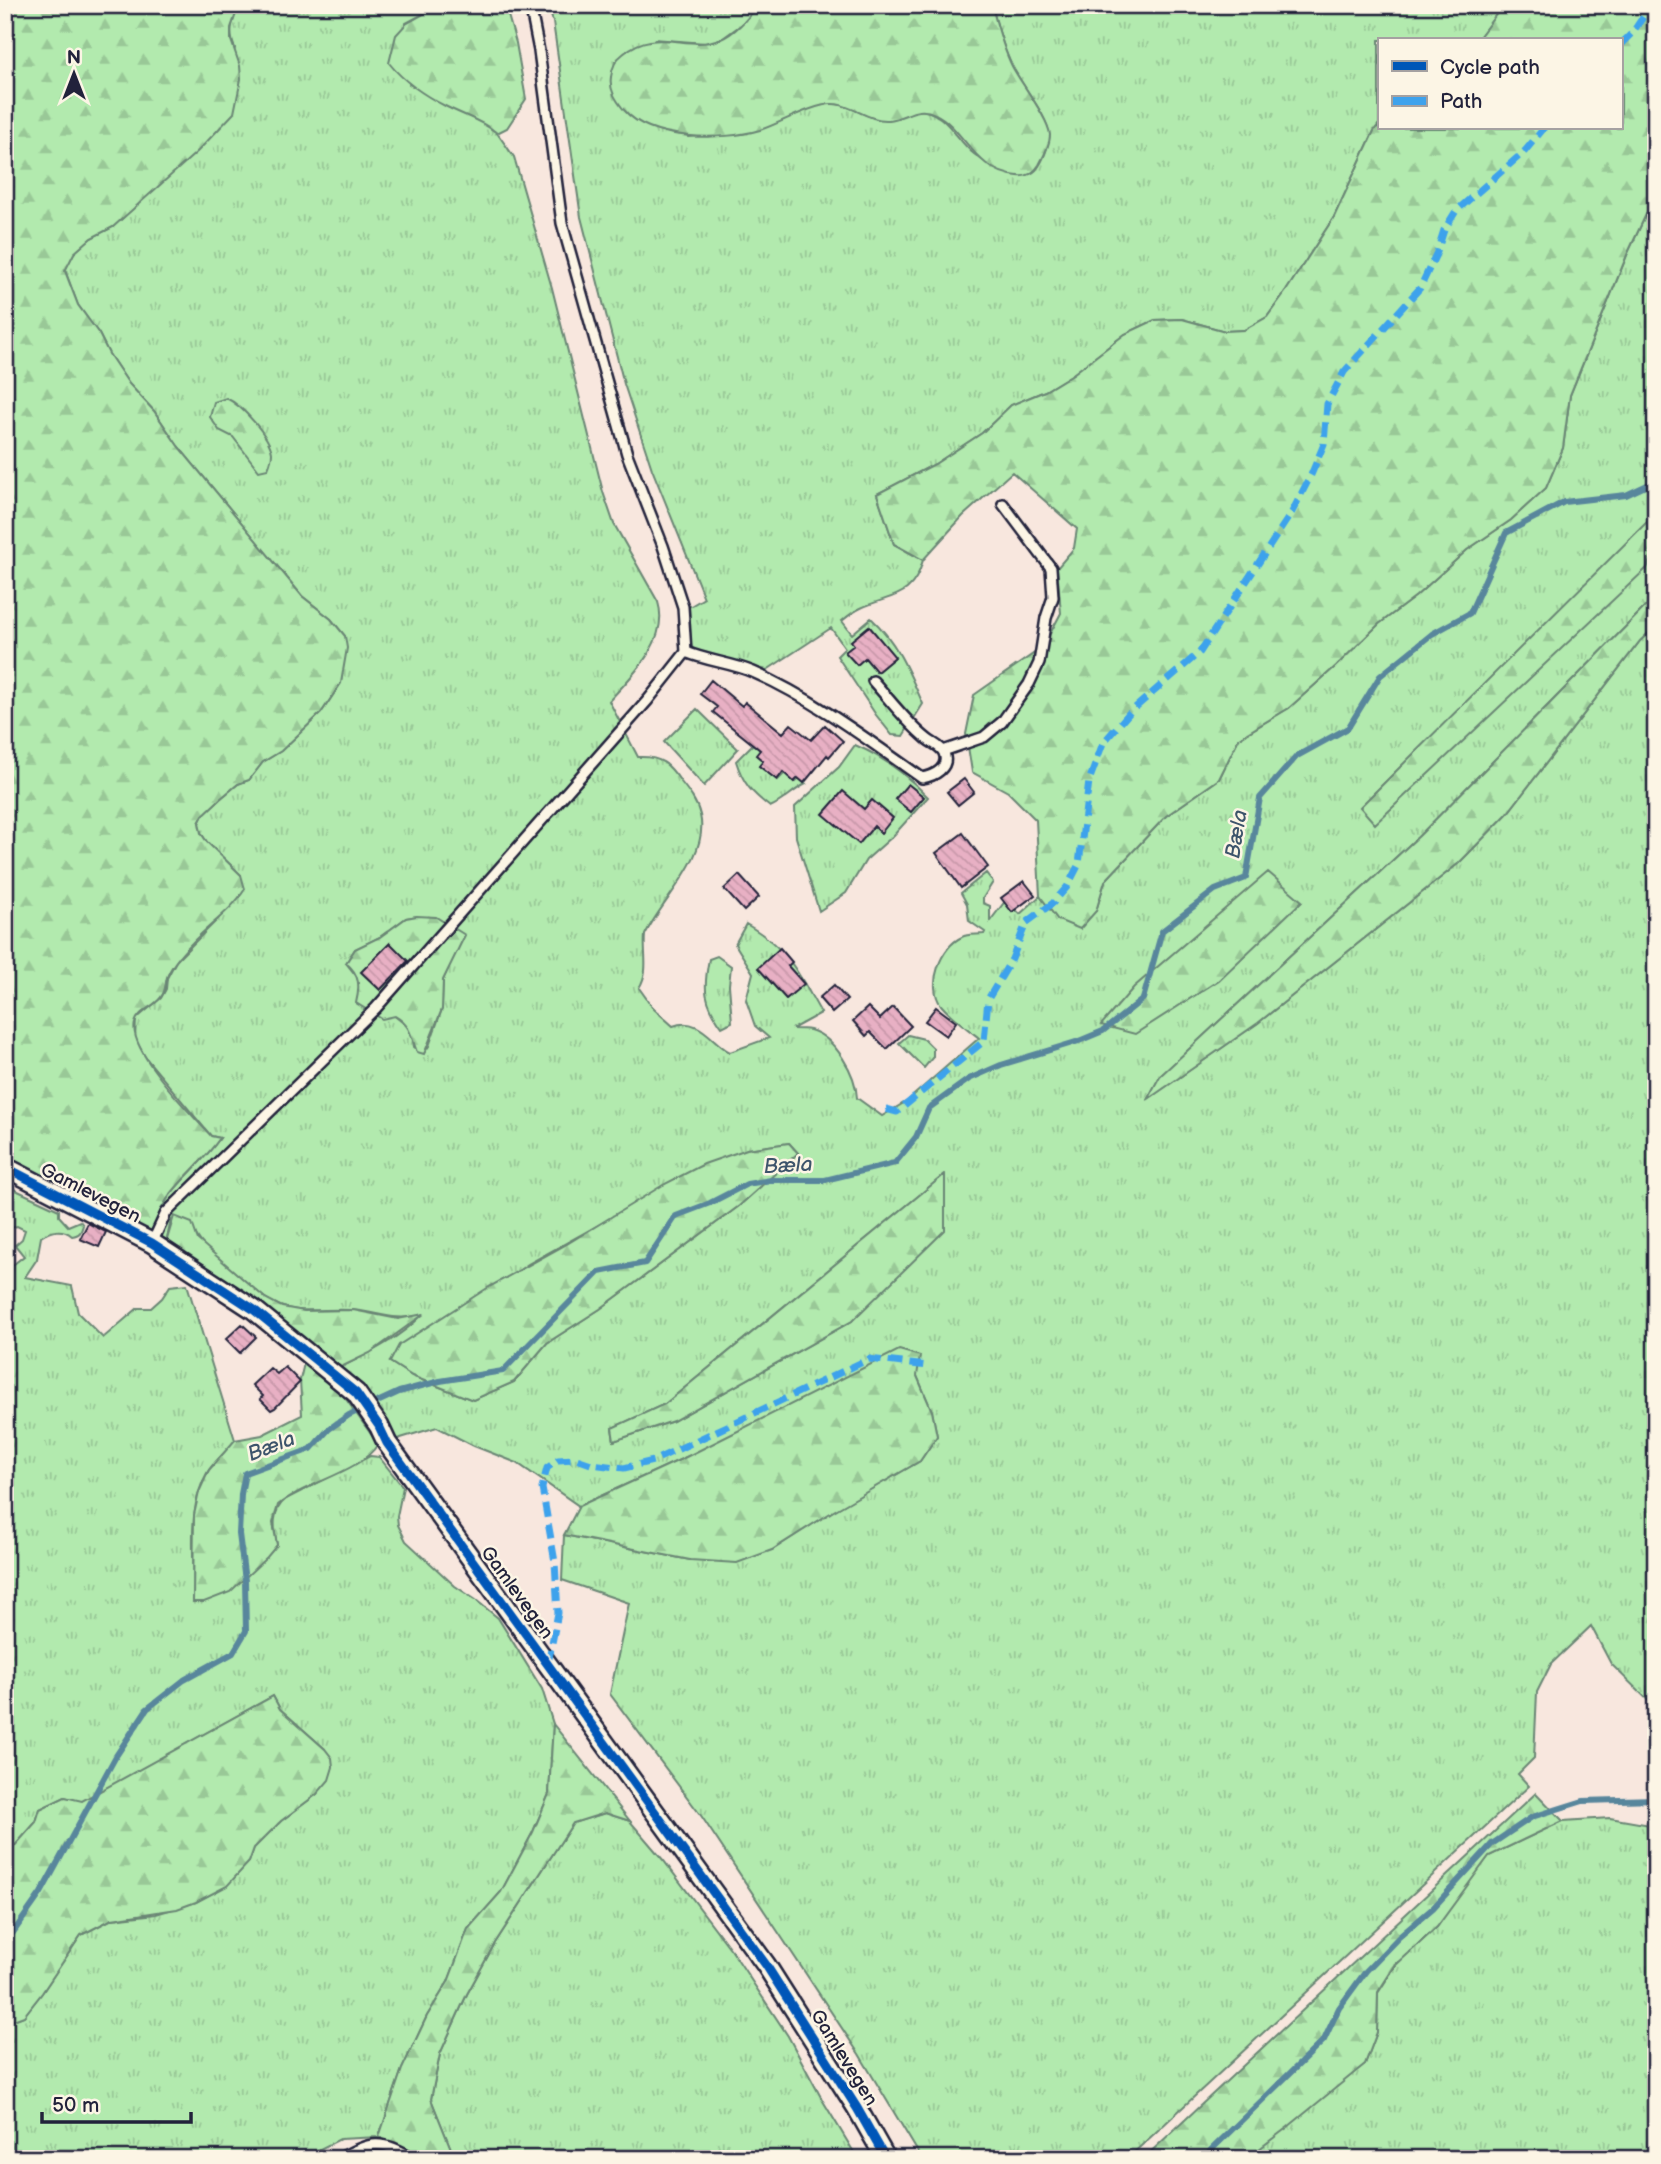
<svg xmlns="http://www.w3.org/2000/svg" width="1661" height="2164" font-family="'Balsamiq Sans',sans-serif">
	<defs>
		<pattern id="grass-tufts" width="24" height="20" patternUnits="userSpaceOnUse" patternTransform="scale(1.75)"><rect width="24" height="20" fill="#b2eaae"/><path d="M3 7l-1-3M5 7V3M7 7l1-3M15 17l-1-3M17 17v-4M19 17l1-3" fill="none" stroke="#99c897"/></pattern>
		<pattern id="forest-firs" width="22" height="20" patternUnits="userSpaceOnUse" patternTransform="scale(1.75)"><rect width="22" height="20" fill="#b2eaae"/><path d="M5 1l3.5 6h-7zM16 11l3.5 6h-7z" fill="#99c897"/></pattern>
		<pattern id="building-back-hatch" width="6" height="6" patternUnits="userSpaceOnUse" patternTransform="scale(1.75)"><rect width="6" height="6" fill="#e8b0c4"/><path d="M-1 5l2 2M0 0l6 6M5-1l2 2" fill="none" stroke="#c797a9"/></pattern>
	</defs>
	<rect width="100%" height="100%" fill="#f8e7de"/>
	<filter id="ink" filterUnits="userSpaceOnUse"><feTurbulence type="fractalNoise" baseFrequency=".0143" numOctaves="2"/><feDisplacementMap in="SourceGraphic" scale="14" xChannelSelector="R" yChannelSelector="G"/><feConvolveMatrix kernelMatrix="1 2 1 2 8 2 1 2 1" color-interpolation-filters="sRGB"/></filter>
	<g filter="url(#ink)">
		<!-- grass -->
		<path fill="url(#grass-tufts)" stroke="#6a8674" stroke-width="2" fill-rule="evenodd" d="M239,5H440L406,23L409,84L448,107L486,124L497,133L514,157L552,288L603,492L614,524L658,602C670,640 632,676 609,701L638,757C661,756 669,764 681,782C689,792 697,802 700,815C710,857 662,899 645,935C643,955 650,970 639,988L654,1009L673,1026C700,1016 711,1042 730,1052L769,1038L755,1026L746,1000L753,973L735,944L746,924C789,949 797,971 821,1013L792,1029C798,1029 805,1029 810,1030C835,1037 856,1074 857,1098L882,1116L907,1101L979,1038C967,1028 951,1017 941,1005C926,985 941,946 962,937C967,934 977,935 984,934L985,932L969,921L967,904L961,893L986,873L993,882L983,898V903L990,906V921L1006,900L1020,914L1040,896L1058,920L1096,911L1105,881L1166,816L1219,779L1239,738L1289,708L1336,666L1379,624L1416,596L1467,550L1511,520L1546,488L1563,448L1570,395L1627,255L1656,193V522L1650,520L1360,807L1647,568L1656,543V596L1420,835L1160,1076L1148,1099L1258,1023L1459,863L1507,814L1640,641L1656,626V1708L1611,1664L1591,1626L1551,1664L1537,1692L1534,1758L1518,1774L1529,1786L1127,2159H922L859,2054L702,1817L610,1694L629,1603L562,1580L564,1535L690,1560L772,1550L831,1512L920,1461L937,1436L932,1411L917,1376L686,1457L579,1506L517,1463L474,1446L437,1427L394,1440L337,1369C367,1354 399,1339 422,1315C392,1322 379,1312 351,1310C320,1308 292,1317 265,1298L205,1248L194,1232L171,1220L166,1243L152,1239C160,1189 193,1177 220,1138L211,1136L145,1057L135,1039L136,1019L161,998L166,989L167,978L176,961L234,903L241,875L207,842L201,833L199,823L203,815L220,799L238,784L249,780L263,762L281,751L321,713L341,683L345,636L331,619L302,596L178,446L154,411L129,384L109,354L99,334L78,305L65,270L74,253L91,238L113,227L213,135L235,48C228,34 232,20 239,5ZM417,916L452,959L443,980L442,1009L429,1046L424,1053L414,1047L412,1034L407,1026L360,988L357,977L346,963L355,949L380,937L406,918ZM789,1143L798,1153L739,1206L600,1309L547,1343L514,1382L473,1400L412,1376L390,1362L528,1264L615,1216L747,1149ZM945,1174L852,1321L673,1421L614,1441L612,1428L665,1404Z
			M548,5H758L745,22L723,38L705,43L655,39L688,137C711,136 735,136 757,130C781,124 802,107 827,104C849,101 865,120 887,119C898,119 907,110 917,110C946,110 955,139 974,154C988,165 1022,185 1036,170C1043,162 1049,146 1049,135C1050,119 1020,83 1012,66C1003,48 998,29 993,10L996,5H1498V12L1477,40H1379V124L1374,131L1334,217L1286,291L1267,317L1244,330L1225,331L1182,319L1155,320L1125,334L1073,374L1045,391L1011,405L982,433L935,464L877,494L894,544L923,560C913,599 892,594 861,608C854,611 848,616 842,621L852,634L871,618C897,642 909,672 923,704L903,736L892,735L876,715L837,656L845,648L831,628L767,670L707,656L691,649L689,607L704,598L652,469L624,384L581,217L553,22Z
			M697,709L738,749L704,786L664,742Z
			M765,732L768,755L760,765L778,780L785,773L796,782L800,778L806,784C793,790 784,801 770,807C752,793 743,784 736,761Z
			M855,745C884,757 907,775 928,797L893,836L866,860L846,893L819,911L796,837L795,807L839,767Z
			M717,956L731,966L729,985L732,1022L722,1027C704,1002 703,989 709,959Z
			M908,1035L924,1039L933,1048V1057L924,1068L899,1043Z
			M5,1185L59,1210V1216L68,1226L80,1221L83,1225C81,1232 80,1235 72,1236C63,1228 51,1230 41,1237L37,1259L25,1277L72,1286L78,1313L103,1338L138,1308H151L162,1298L170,1286L187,1284L235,1440C227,1452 214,1461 207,1473C185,1512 196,1559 193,1601C224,1586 255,1573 277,1545C274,1528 271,1511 286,1499L370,1456L379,1457L403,1487L397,1516L398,1525L406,1541L455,1586L476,1600L498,1618L542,1689L553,1724L549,1794L533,1832L501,1892L468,1929L448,1982L427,2016L402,2069L379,2137L340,2139L300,2159H5V2023L24,2016L42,1993L81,1935L112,1919L156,1914L196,1902L227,1885L249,1862L254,1848L281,1821L317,1794L325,1749L280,1709L273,1696L82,1802L65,1797L40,1809L36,1822L5,1857V1271L24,1256L15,1245L22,1239L25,1230L17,1226L5,1230Z
			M605,1813L630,1821L664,1861L732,1951L788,2036L823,2101L858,2159H455L431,2099L440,2054L467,1994L495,1943L573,1823Z
			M1610,1818L1656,1826V2159H1246L1365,2064L1377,2032L1378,1993L1396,1965L1437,1927L1459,1894L1489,1856L1563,1821Z"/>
		<!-- forest -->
		<path fill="url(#forest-firs)" stroke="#6a8674" stroke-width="2" d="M5,5H239L231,28V40L240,66L241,79L234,113L198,151L113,227L91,238L74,253L65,271L78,305L99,334L109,354L129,384L154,411L178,446L302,596L331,619L345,636L347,648L341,683L321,713L281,751L263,762L249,780L238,784L220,799L203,815L199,823L201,833L207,842L241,875L245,889C232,910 209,925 192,943C183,952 172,964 167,977C165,984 166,991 161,997C154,1007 138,1011 135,1023C127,1050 193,1116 211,1136L220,1138C193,1176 160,1189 152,1239L5,1165Z
			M440,5H505L516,43L526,99L507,128L497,133C481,120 465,116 447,107C425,96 405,83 389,63L396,35L406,24Z
			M758,5H996L993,10C998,29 1003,48 1012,66C1020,82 1049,119 1050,135C1050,145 1044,156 1039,165C1034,173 1027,177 1018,176C973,172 965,128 935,114C917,105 906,118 889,120C865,122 848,99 824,105C801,110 781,123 760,130C722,141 651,141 624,110C616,100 609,90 611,77C612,68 616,59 623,54C655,26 686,51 719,40C735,34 748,18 758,5Z
			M1498,5H1656V193L1627,255L1570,395L1563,448L1546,488L1511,520L1467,550L1416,596L1379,624L1336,666L1289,708L1239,738L1219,779L1166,816L1105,881L1096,911L1080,929L1058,920L1040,896L1036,820L1008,792L972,772L966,734L974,695L1043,647L1061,613L1057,568L1074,548L1077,529L1012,472L963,516L923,560L894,544L877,494L935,464L982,433L1011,405L1045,391L1073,374L1125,334L1155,320L1182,319L1225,331L1244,330L1267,317L1286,291L1334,217L1374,131L1379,124V128H1621V40H1477L1498,12Z
			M226,398C242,405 270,437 272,453C272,459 270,464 268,469L259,471L233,437L219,430L210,417L214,402Z
			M1650,519L1656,522V543L1647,568L1375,824L1360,807Z
			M1656,596V626L1640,641L1507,814L1459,863L1258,1023L1147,1100L1160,1076L1420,835Z
			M1268,872L1302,901L1219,980L1135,1034L1101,1025L1134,987Z
			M417,916L436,917L465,935L443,980L442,1009L424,1054L417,1052C411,1037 411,1025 395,1016L382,1019L356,1003C360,987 360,974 346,963L355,949L380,937L406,918Z
			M789,1143L798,1153L739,1206L600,1309L547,1343L514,1382L473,1400L412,1376L390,1362L399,1345L489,1287L567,1244L663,1185L704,1164L747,1149Z
			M945,1174V1230L852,1321L673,1421L614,1441L612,1428L665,1404Z
			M174,1216L192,1223L198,1240L265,1298L282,1307L304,1311L353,1310L398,1319L424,1314L370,1353L337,1369L166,1243Z
			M899,1350L920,1356L917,1376L932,1411L937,1436L920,1461L832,1512L772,1550L737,1563L690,1560L564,1535L579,1506L686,1457Z
			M305,1359L333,1381L378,1444C360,1473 305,1482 278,1505L273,1523L277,1545L267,1557L230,1592L204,1602H193L194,1515L199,1492L209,1470L235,1440L262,1435L302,1415L300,1380Z
			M273,1696L280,1709L325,1749L332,1758L333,1767L329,1780L317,1794L281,1821L254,1848L249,1862L227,1886L196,1902L177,1909L112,1919L81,1935L42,1993L24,2016L5,2023V1857L36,1822L40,1809L65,1797L82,1801Z
			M553,1724L630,1821L605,1813L573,1823L495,1943L467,1994L440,2054L431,2099L455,2159H412L408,2152L379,2137L402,2069L427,2016L448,1982L468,1929L501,1892L533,1832L549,1794Z
			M1536,1793L1563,1821L1489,1856L1437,1927L1396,1964L1378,1992L1377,2032L1365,2064L1288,2127L1246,2159H1143Z"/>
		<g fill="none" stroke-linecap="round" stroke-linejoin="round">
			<!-- stream -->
			<path stroke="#59869c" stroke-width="6" d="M5,1944L41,1893L116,1756L147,1709L184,1680L233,1653L246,1631L245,1581L239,1534L241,1494L245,1473L311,1449L329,1429L349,1415L399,1392L440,1381L503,1371L599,1272L645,1263L676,1216L710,1203L747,1184L771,1180H825L895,1163L916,1137L929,1108L969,1079L1001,1065L1079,1041L1103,1031L1143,999L1162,931L1215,890L1246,878L1260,798L1297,756L1348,728L1380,676L1432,634L1470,613L1506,533L1564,502L1626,495L1656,481
				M1205,2159L1211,2150L1324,2040L1339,2008L1366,1971L1399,1937L1433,1908L1492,1844L1532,1817L1583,1801L1656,1799"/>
		</g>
		<!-- building -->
		<path fill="url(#building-back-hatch)" stroke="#22223b" stroke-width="2" d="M869,626L895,657L877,672L865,658L857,665L845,652L854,645L851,641Z
			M711,680L742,706L745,702L783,733L791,724L811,740L825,725L843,741L829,757L827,755L804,783L798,778L794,782L783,772L777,780L759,766L763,761L756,755L760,750L713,712L717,707L700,694Z
			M964,779L974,792L958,805L947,792Z
			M908,784L924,797L911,812L895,799Z
			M843,791L864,809L872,800L893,818L881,833L874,826L859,844L823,814Z
			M963,833L988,867L961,888L936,853Z
			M739,875L759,897L744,911L724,889Z
			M1024,881L1035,895L1012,912L1001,898Z
			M390,943L408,961L380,990L361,972Z
			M780,948L792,962L788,966L804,984L786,999L758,968Z
			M834,985L847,1000L832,1013L819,998Z
			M868,1007L880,1019L893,1007L911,1026L887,1049L870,1032L866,1036L853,1021Z
			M936,1007L956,1022L946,1036L925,1021Z
			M88,1223L106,1232L99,1247L80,1239Z
			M242,1324L256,1337L240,1353L226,1339Z
			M285,1367L300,1382L275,1408L271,1410L260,1399L263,1396L252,1385L270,1368L277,1374Z"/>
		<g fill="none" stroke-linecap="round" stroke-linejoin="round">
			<!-- lane casing -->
			<g stroke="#22223b" stroke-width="14">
				<path id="lane" d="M686,652C707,661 732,663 753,672C814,699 868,740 922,778C934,776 950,768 944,753C941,746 933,744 927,739C907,723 890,700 873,681
					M943,751L984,737L1002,722L1029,684L1039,663L1046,618L1053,597L1051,568L1003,504
					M152,1243L166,1213L376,1008L648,700L686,652L683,607L663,546L627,454L562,223L539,51L530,5
					M339,2159C369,2141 383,2139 414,2159"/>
			</g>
			<!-- street casing -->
			<g stroke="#22223b" stroke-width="23">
				<path id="street" d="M5,1167L152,1243L253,1309L356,1393L379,1426L387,1443L766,1965L857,2108L886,2159"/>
			</g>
			<!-- lane -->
			<use href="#lane" stroke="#fcf5e5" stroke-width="9"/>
			<!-- street -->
			<use href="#street" stroke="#fcf5e5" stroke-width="18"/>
			<!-- quiet -->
			<path stroke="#3ea2ec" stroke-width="7" stroke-dasharray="14 7" stroke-linecap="butt" d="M1621,44L1633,32L1651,5
				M886,1109L897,1112L984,1041L988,999L1012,959L1026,923L1053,903L1067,887L1079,864L1089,781L1103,743L1130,712L1200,652L1292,512L1311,475L1324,444L1327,404L1344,372L1420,288L1437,252L1444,230L1456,211L1525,151L1544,128
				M548,1663L558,1613L555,1562L542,1488L547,1468L558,1460L577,1459L591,1464L624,1468L653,1461L869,1359L927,1366"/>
			<!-- cycleway casing -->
			<g stroke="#fcf5e5" stroke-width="13">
				<path id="cycleway" d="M5,1167L152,1243L253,1309L356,1393L379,1426L387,1443L766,1965L857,2108L886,2159"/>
			</g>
			<!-- cycleway -->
			<use href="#cycleway" stroke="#0057b8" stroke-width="9"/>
		</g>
	</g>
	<g text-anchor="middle" stroke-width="5" stroke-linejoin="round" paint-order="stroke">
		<!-- street labels -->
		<g font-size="19" fill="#22223b" stroke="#fcf5e5">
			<text transform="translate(91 1192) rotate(27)" y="7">Gamlevegen</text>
			<text transform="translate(518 1592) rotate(54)" y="7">Gamlevegen</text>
			<text transform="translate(845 2057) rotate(58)" y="7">Gamlevegen</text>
		</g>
		<!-- water labels -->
		<g font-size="21" font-style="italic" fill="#3d546b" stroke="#fcf5e5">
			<text transform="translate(1236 834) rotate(-81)" y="7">Bæla</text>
			<text transform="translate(788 1165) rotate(-3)" y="7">Bæla</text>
			<text transform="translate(271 1446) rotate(-21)" y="7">Bæla</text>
		</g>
	</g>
	<!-- margin -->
	<rect width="1661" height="2164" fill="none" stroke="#fcf5e5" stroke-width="28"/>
	<rect x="14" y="14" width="1633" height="2136" fill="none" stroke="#22223b" stroke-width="2.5" filter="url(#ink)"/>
	<!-- legend -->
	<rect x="1378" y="38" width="245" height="91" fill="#fcf5e5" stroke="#a5a1a1" stroke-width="2"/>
	<rect x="1392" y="61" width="35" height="10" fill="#0057b8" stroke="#a5a1a1" stroke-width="2"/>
	<text x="1440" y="74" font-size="21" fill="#22223b">Cycle path</text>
	<rect x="1392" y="96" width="35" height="10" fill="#3ea2ec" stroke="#a5a1a1" stroke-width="2"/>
	<text x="1440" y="108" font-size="21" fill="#22223b">Path</text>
	<!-- north arrow -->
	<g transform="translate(74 74)" stroke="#fcf5e5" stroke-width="5" paint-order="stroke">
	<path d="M0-5L12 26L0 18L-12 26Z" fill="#22223b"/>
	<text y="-10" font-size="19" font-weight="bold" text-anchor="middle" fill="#22223b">N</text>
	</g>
	<!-- scale -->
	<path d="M42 2112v10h149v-10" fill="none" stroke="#22223b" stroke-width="3.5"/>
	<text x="52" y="2112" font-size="21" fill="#22223b" stroke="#fcf5e5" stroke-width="5" paint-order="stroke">50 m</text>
</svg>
